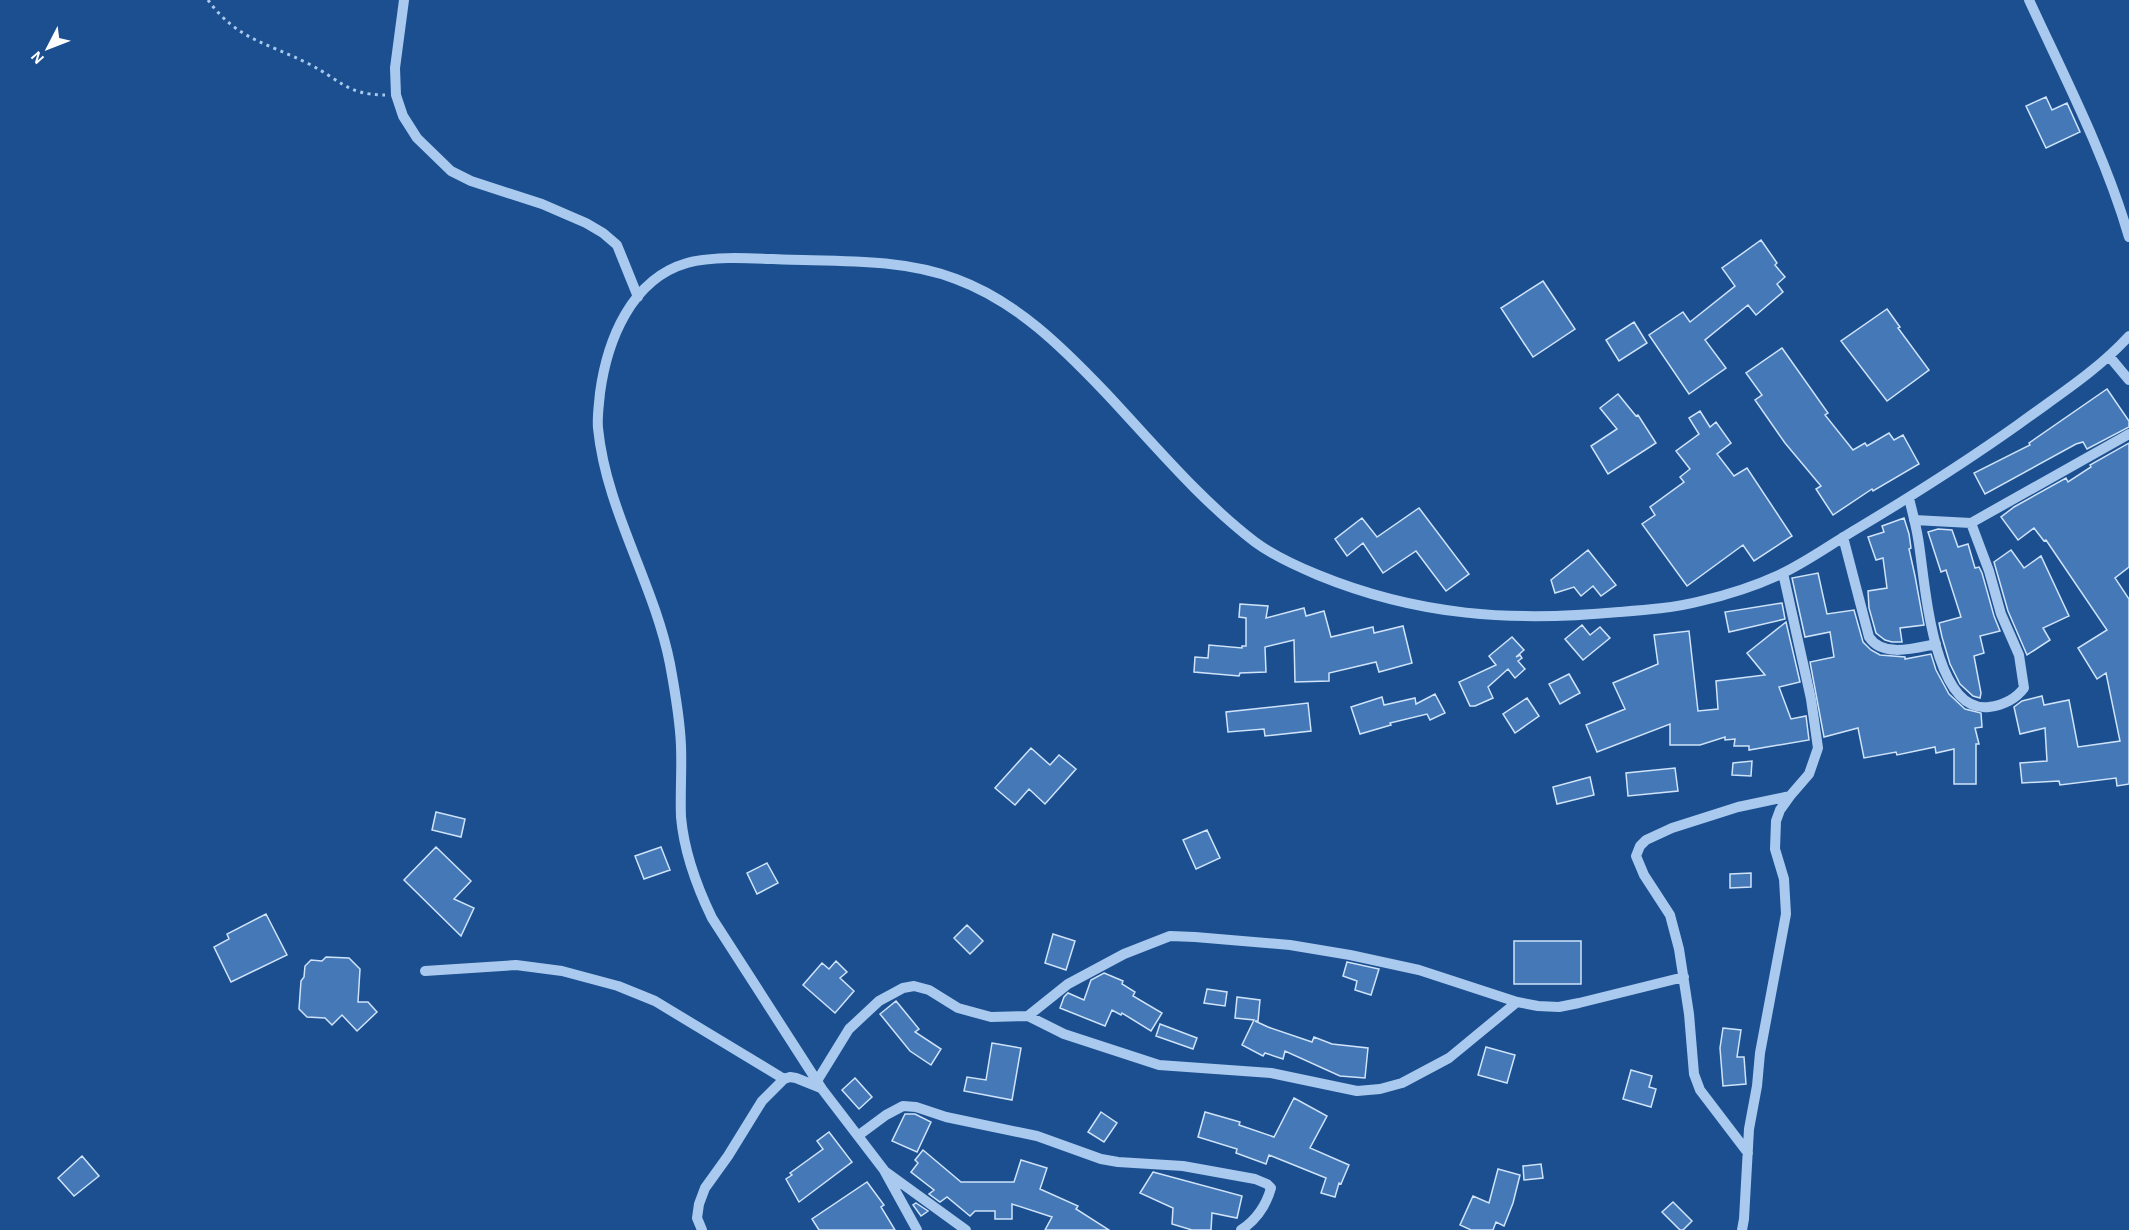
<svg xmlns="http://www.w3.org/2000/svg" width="2129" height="1230" font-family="'Alegreya Sans',sans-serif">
	<rect width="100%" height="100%" fill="#1b4f8f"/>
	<!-- building -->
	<path fill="#4478b7" stroke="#cfe3fa" stroke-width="1.5" d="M2046,97L2052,110L2067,103L2080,132L2046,148L2026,106Z
		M1761,240L1777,263L1775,265L1785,277L1777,284L1783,292L1756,315L1748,305L1705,340L1726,368L1689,394L1649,335L1683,312L1690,322L1735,286L1722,268Z
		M1543,281L1575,329L1533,357L1501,308Z
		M1887,309L1900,327L1898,328L1929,370L1887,401L1841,341Z
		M1634,322L1647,343L1619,361L1606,340Z
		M1782,348L1828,413L1825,415L1853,450L1865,443L1867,446L1889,433L1894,440L1903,435L1919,464L1873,491L1872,489L1833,515L1816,489L1821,486L1785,443L1755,400L1762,395L1746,373Z
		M2107,389L2129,421V427L2087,449L2083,442L2076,444L1985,494L1974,473L2030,445L2029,443Z
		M1618,394L1636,416L1638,415L1656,443L1608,474L1591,446L1617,429L1600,408Z
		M1700,411L1710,427L1716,422L1731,443L1717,454L1734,476L1747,468L1792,536L1754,561L1743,545L1687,586L1642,524L1655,515L1650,507L1684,482L1680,477L1690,469L1676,451L1699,434L1689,418Z
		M2129,443V567L2115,578L2129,599V784L2117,786L2116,778L2060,785L2059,781L2022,783L2020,763L2047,761L2045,728L2020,734L2014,707L2022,701L2042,696L2044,705L2069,700L2078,747L2120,741L2106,673L2097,679L2078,648L2107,630L2046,540L2044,541L2034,528L2018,540L2001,517L2014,507L2066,478L2068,482L2091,467L2090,465Z
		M1419,508L1469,574L1446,591L1416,551L1383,573L1363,543L1347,556L1335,539L1362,518L1377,537Z
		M1904,518L1909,534L1911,548L1909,549L1915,576L1924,625L1900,628L1902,642H1892L1885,640L1876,633L1869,608L1868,591L1887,588L1883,558L1876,560L1868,537L1884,532L1882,526Z
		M1938,529L1952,530L1958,547L1968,544L1975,568L1979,567L1982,573L1994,616L2000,631L1980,636L1984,653L1974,656L1981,693L1980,698L1973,696L1960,684L1950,664L1942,637L1939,623L1961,617L1946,570L1941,572L1928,532Z
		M1588,550L1616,585L1601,596L1593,586L1581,596L1574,587L1555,593L1551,580Z
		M2011,550L2024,568L2041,556L2069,616L2043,628L2050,640L2027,655L2008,611L1994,562Z
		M1818,573L1827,614L1854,610L1863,642L1871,650L1880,655L1905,657V659L1931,654L1936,670L1949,694L1965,709L1981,713L1982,727L1975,728L1979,744H1976V784H1954V749L1936,753L1935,747L1897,755L1896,752L1864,758L1858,728L1824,737L1810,662L1834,657L1830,632L1805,637L1792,578Z
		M1782,603L1785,619L1729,632L1725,612Z
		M1240,604L1268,606L1266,618L1304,608L1306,616L1324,611L1331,637L1373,627L1374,633L1403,626L1412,663L1379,672L1376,662L1329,673V681L1295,682L1294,640L1265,647L1266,672L1240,673L1239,676L1194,672L1195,657L1208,658L1209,645L1242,648V646H1246V618L1239,617Z
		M1786,622L1800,682L1779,687L1791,719L1806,716L1809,740L1749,750V746H1734L1735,739L1725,740V737L1700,745H1670V724L1597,752L1586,725L1625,709L1613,683L1658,664L1654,635L1689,631L1698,711L1718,709L1716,681L1765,675L1747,653Z
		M1582,625L1590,635L1600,627L1610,638L1583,660L1565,639Z
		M1512,637L1524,650L1516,657L1520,655L1522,658L1518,661L1525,669L1515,678L1508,669L1488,687L1493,698L1475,706H1470L1459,682L1496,665L1489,656Z
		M1569,674L1580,693L1560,704L1549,684Z
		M1435,694L1445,713L1430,720L1427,714L1390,723L1391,725L1360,734L1351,707L1382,697L1384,705L1415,698L1416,704Z
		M1527,698L1539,716L1515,733L1503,714Z
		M1308,703L1311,731L1265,736L1264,729L1228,732L1226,712Z
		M1031,748L1050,765L1059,755L1076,769L1045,804L1029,789L1015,805L995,788Z
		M1752,761L1751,776L1732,775L1733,763Z
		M1675,768L1678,791L1628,796L1626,773Z
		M1590,777L1594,795L1557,804L1553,787Z
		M436,812L465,819L461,837L432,830Z
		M1207,830L1220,858L1196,869L1183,840Z
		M436,847L471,881L454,899L474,908L461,936L404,880Z
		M661,847L670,870L644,879L635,856Z
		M767,863L778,883L757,894L747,873Z
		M1751,873V887L1730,888V874Z
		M266,914L287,955L231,982L214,947L229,939L227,934Z
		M967,925L983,941L970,954L954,938Z
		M1053,934L1075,941L1066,970L1045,963Z
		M1514,941H1581V984H1514Z
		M326,957L349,958L360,969L358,1002H368L377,1012L357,1031L342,1015L332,1025L325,1018L307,1017L299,1009L301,981L304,977L305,966L311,960L322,961Z
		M836,961L847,972L840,978L854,991L835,1013L803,985L822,963L829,969Z
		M1347,962L1379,969L1371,995L1355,990L1357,981L1343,976Z
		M1104,973L1123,981L1122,984L1135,992L1133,996L1162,1013L1151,1031L1122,1013L1121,1015L1112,1010L1105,1026L1060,1008L1064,997L1068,993L1084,1000L1091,980Z
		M1207,989L1227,992L1225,1006L1204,1003Z
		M1237,997L1260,1000L1258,1021H1255L1268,1027L1312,1042L1314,1037L1332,1044L1368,1048L1365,1078L1340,1076L1285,1051L1283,1059L1265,1053L1263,1056L1242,1045L1254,1020L1235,1018Z
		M896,1001L919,1029L915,1032L941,1049L931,1065L910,1051L880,1014Z
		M1160,1024L1197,1038L1193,1049L1156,1036Z
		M1723,1028L1741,1030L1737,1057H1744L1746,1084L1723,1086L1720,1048Z
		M992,1043L1021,1048L1012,1100L964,1091L967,1077L986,1080Z
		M1486,1047L1515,1055L1507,1083L1478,1075Z
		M1631,1070L1652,1076L1649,1087L1656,1089L1651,1107L1623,1099Z
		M855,1078L872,1097L859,1109L842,1090Z
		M1294,1098L1327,1116L1310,1148L1349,1165L1341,1184L1339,1183L1335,1197L1321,1193L1326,1178L1269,1155L1266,1164L1236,1153L1237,1149L1198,1137L1205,1112L1240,1122L1239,1125L1274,1137Z
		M1101,1112L1117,1123L1104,1142L1088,1132Z
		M905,1114H915L931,1122L917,1152L892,1141Z
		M829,1132L852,1162L799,1202L786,1179L792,1175L790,1173L823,1149L817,1141Z
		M923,1150L961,1182H1014L1021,1160L1047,1168L1040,1189L1078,1206L1076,1209L1109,1230H1045L1052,1217L1012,1204V1219H995V1211H975L970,1216L947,1197L940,1202L929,1194L934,1190L911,1172L918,1163L915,1160Z
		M82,1156L99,1176L74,1196L58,1178Z
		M1541,1164L1543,1178L1524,1180L1523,1166Z
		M1498,1169L1520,1175L1513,1203L1504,1226L1496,1222L1493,1230H1471L1460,1225L1473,1196L1489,1203Z
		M1153,1172L1242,1196L1237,1218L1212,1213L1211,1230H1192L1172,1224L1173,1208L1140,1193Z
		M867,1182L884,1205L881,1207L895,1230H819L812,1219Z
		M1673,1202L1692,1221L1683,1230H1680L1662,1212Z
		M916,1203L928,1211L921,1216L913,1205Z"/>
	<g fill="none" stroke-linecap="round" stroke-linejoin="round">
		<!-- path -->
		<path stroke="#a9c9ee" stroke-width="3" stroke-dasharray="3 4.5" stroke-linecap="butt" d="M208,0C237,40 268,43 309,64C339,79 347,95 385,95"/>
		<!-- minor -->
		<path stroke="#a9c9ee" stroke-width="10" d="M404,0L395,68L396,95L403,116L417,138L451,171L471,181L542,204L586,223L603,233L617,245L638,297
			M2029,0C2065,78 2105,155 2129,237
			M2109,356L2129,380
			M1909,498C1912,511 1916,525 1918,538C1925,576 1931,714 1989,707C2004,705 2015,700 2024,688L2019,655L2001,614L1989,571L1971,523
			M1914,520L1971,523L2129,434
			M1843,537L1869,637C1883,658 1915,648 1936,644
			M425,971L516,965L562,971L618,986L655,1001L784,1079
			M1028,1016L1064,1034L1159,1065L1271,1073L1357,1091L1380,1089L1402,1083L1449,1058L1517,1002
			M817,1081L849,1029L879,1001L903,988L914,986L929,990L958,1008L991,1017L1028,1016L1068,984L1124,954L1170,936L1195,937L1290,945L1350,955L1419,970L1517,1002L1538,1006L1559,1007L1579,1003L1684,977
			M859,1135L886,1115L903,1106L916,1107L946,1117L1037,1136L1101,1159L1118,1162L1183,1166L1255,1179L1267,1184L1271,1188C1266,1206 1256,1220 1241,1230
			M1748,1153L1700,1090L1694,1074L1689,1014L1679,949L1670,915L1644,875L1636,856L1640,846L1646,840L1672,828L1738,807L1790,796
			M886,1172L966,1230
			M702,1230L697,1218L699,1204L705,1188L728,1156L762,1101L784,1079L790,1077L796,1078L821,1088
			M917,1230L884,1170L822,1089L712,918C697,887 684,851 681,817C680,793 682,770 681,746C680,719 675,691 670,664C654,583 606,510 598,428C597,416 599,405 600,393C607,341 631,279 687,263C720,254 769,260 804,260C854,261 909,261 956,279C1016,301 1062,347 1105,392C1153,443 1199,499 1255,542C1274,556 1296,566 1318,575C1418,616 1512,622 1619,612C1646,610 1674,608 1701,601C1727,595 1755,586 1779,575C1807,562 1834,542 1860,527C1915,494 1967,461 2019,424C2057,396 2097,371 2129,336
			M1742,1230L1744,1219L1749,1129L1757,1086L1760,1053L1786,914L1784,879L1775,849L1776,821L1780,810L1790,796L1809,774L1818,748L1811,699L1783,573"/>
	</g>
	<!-- north arrow -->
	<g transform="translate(48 48) rotate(228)" stroke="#1b4f8f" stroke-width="4.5" paint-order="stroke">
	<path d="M0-4.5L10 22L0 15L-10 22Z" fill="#ffffff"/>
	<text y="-9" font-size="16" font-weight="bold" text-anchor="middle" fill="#ffffff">N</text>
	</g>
</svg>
